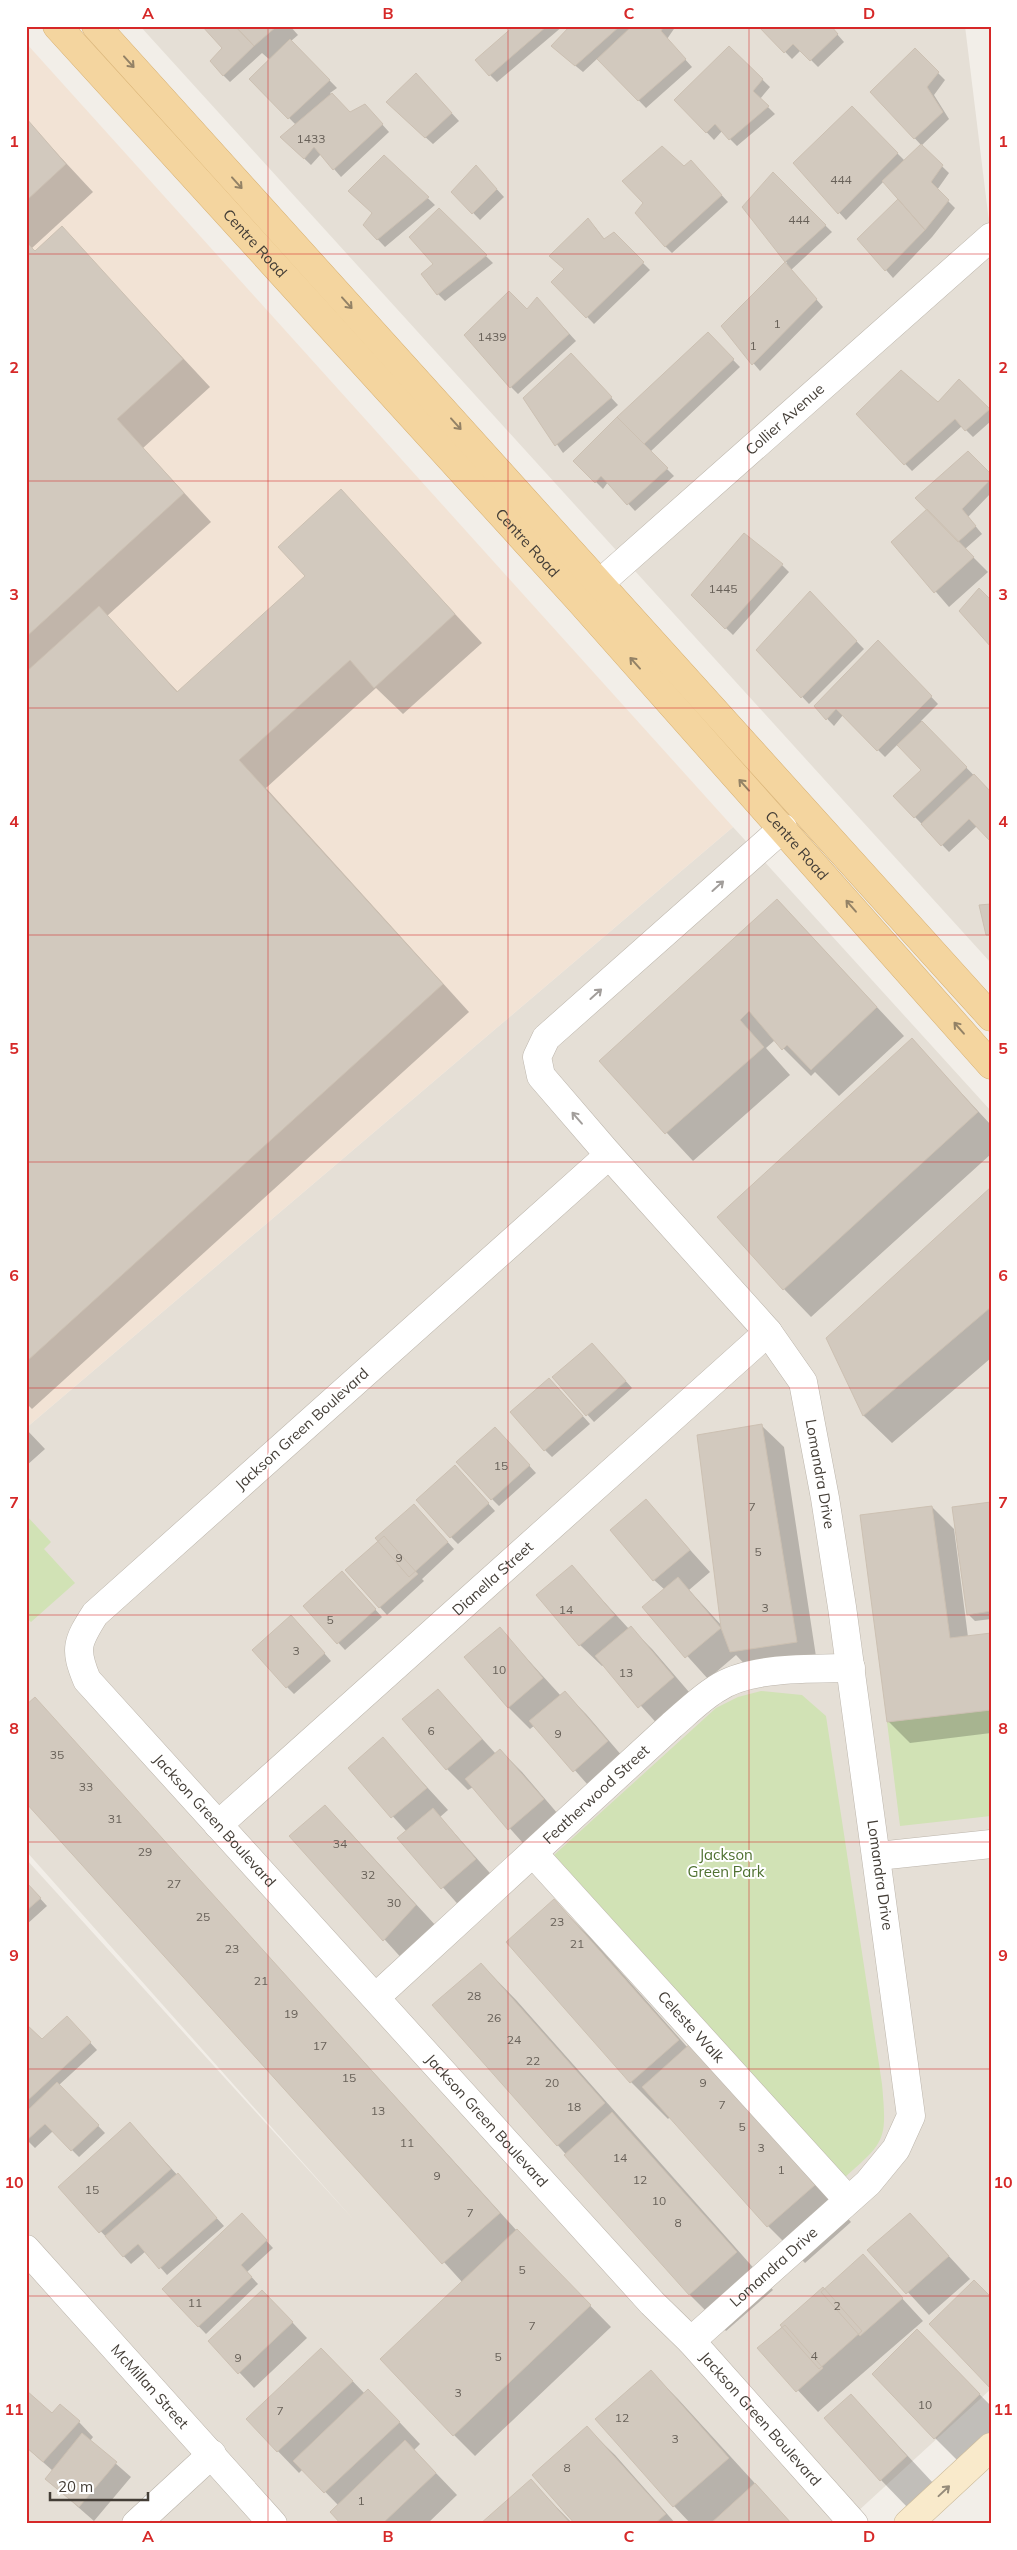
<svg xmlns="http://www.w3.org/2000/svg" width="1017" height="2550" font-family="Mulish,sans-serif">
	<rect width="100%" height="100%" fill="#f2eee8"/>
	<!-- residential -->
	<path fill="#e5dfd6" d="M140,26H965L991,238V963Z
		M733,827L991,1111V2389L844,2524H26V1859L353,2219L26,1851V1428Z"/>
	<!-- commercial -->
	<path fill="#f2e3d5" d="M26,43L733,827L26,1428Z"/>
	<!-- green -->
	<path fill="#d1e2b5" d="M26,1515L51,1542L44,1549L75,1583L31,1622L26,1617Z
		M761,1691L802,1695L826,1716L882,2084C887,2140 886,2141 845,2177L554,1855L716,1708L738,1697Z
		M991,1710V1816L900,1826L887,1722Z"/>
	<!-- shadow -->
	<path fill="#0003" d="M204,26H290L298,35L291,41L337,88L330,93L350,113H372L389,132L341,177L321,154L311,165L289,144L296,125L251,79L270,60L262,53L230,82L223,75V48Z
		M516,26H563L497,82L490,75Z
		M571,26H676L667,39L692,67L646,108L598,58L583,72L560,53Z
		M760,26H830L844,42L818,67L801,50L792,59Z
		M729,47L770,87L760,99L775,114L737,146L722,131L714,140L676,100Z
		M915,50L945,80L934,95L949,119L921,146L949,173L937,190L955,208L932,237L893,278L859,239L899,199L884,181L846,220L794,163L852,108L905,161L921,145L872,92Z
		M423,82L459,121L433,144L394,109Z
		M26,120L93,192L32,248L36,252L62,228L210,387L143,448L211,522L107,616L178,692L307,576L341,491L482,643L403,714L376,688L266,788L469,1012L32,1409L26,1403Z
		M384,156L435,205L385,247L364,225L374,213Z
		M698,169L728,202L672,253L665,246Z
		M483,174L504,197L480,220L453,192Z
		M773,174L832,232L791,270L823,307L760,371L722,326L787,263L743,207Z
		M439,210L493,263L445,301L438,294L435,264Z
		M595,227L605,240L613,233L650,270L594,324L553,282L565,270Z
		M544,306L576,341L518,394L511,387L527,311Z
		M708,334L740,367L650,452L674,476L635,511L608,482L603,489L575,461Z
		M578,362L618,405L563,453L525,398Z
		M959,381L991,412V421L973,437L962,426L912,471L857,414L938,403Z
		M991,476V493L968,517L982,534L965,549L988,572L949,607L893,542Z
		M782,565L789,572L733,635L692,595Z
		M810,593L864,649L809,704L758,650Z
		M878,641L938,704L921,721L991,793L977,826L949,852L915,817L923,770L898,744L885,757L843,715L834,726L815,706Z
		M777,900L904,1036L839,1096L815,1072L811,1076L775,1040L766,1048L790,1075L693,1161L600,1061Z
		M912,1040L991,1125V1154L811,1317L784,1289Z
		M991,1189V1358L892,1443L864,1416L828,1338Z
		M599,1351L632,1388L594,1422L554,1378Z
		M556,1386L590,1424L552,1457L545,1450Z
		M762,1426L784,1447L817,1663L753,1673L736,1655L708,1679L644,1608L665,1590L654,1580L646,1501L710,1572L689,1590L723,1627Z
		M26,1429L45,1449L26,1466Z
		M502,1436L536,1473L499,1506L492,1499Z
		M462,1474L495,1511L458,1544L451,1537Z
		M991,1503V1619L975,1621L968,1614Z
		M932,1507L954,1529L968,1637L991,1634V1733L910,1743L888,1721Z
		M421,1512L454,1549L422,1579L424,1581L387,1615L347,1571Z
		M572,1567L629,1629L631,1628L652,1649L695,1699L661,1728L604,1665L602,1666L580,1645Z
		M349,1580L382,1617L345,1650L304,1606Z
		M298,1623L331,1661L294,1694L287,1687Z
		M500,1629L561,1696L565,1693L586,1714L629,1764L595,1793L535,1725L530,1729L509,1708L466,1657Z
		M438,1690L496,1754L500,1750L522,1772L564,1821L530,1851L473,1787L468,1790L447,1769Z
		M35,1699L517,2231L611,2327L475,2456L454,2435L463,2283L26,1801Z
		M383,1739L448,1810L440,1817L497,1881L463,1910L399,1838L407,1832L349,1768Z
		M346,1828L437,1927L405,1962L291,1836Z
		M26,1883L47,1906L26,1925Z
		M554,1901L591,1938L688,2048L727,2082L851,2222L805,2263L768,2226L670,2117L668,2119L631,2082Z
		M481,1964L517,2001L773,2290L726,2331L689,2294L434,2005Z
		M27,2025L43,2041L74,2025L97,2050L59,2085L105,2133L79,2157L53,2131L35,2148L26,2139Z
		M137,2131L224,2226L167,2275L146,2251L131,2264L60,2187Z
		M910,2214L970,2279L929,2315L869,2250Z
		M249,2222L273,2248L247,2272L258,2284L206,2334L163,2289Z
		M863,2256L923,2321L818,2412L759,2348L823,2289L824,2290Z
		M277,2306L307,2338L254,2388L210,2341Z
		M945,2359L991,2406V2438L962,2465L935,2438Z
		M343,2371L365,2394L390,2412L420,2444L414,2450L457,2495L427,2524H343L338,2505L303,2469L299,2473L247,2419Z
		M651,2372L678,2399L792,2524H691L674,2506L596,2419Z
		M27,2393L52,2415L79,2422L93,2437L90,2441L131,2477L94,2521L46,2479L53,2471L26,2447Z
		M851,2395L934,2484L908,2508L881,2480Z
		M587,2428L615,2455L676,2524H576Z
		M531,2481L573,2524H482Z"/>
	<!-- building -->
	<path fill="#d2c9be" stroke="#ccc0b2" d="M202,26H235L254,46L223,76L210,61L222,48Z
		M235,26H277L254,46Z
		M514,26H547L489,76L475,60Z
		M570,26H620L575,66L551,46Z
		M632,26H664L661,31L686,59L638,101L597,59Z
		M758,26H831L838,34L810,61L793,44L784,53Z
		M290,39L330,80L288,119L249,79Z
		M729,46L763,79L753,91L769,106L729,140L715,124L706,133L674,100Z
		M915,48L939,72L927,87L943,112L914,139L870,92Z
		M416,73L452,113L425,138L386,102Z
		M332,93L350,112L365,104L383,124L333,170L314,147L304,159L280,137Z
		M852,106L898,153L838,214L793,163Z
		M26,118L66,164L26,201Z
		M921,144L943,165L931,182L949,200L925,230L882,181Z
		M662,146L684,166L691,160L722,195L665,247L635,213L643,203L622,181Z
		M384,155L429,197L377,240L363,225L372,213L348,191Z
		M476,165L497,189L472,214L451,192Z
		M773,172L826,225L785,262L742,207Z
		M898,199L925,230L885,271L857,239Z
		M439,208L487,255L437,295L421,274L433,264L409,237Z
		M588,218L604,239L614,232L644,262L586,318L551,282L564,269L549,256Z
		M62,226L183,359L117,419L184,493L26,637V242L35,251Z
		M785,262L817,299L752,365L721,326Z
		M509,291L527,309L537,297L569,334L510,388L464,335Z
		M708,332L734,359L644,444L617,417Z
		M571,353L612,397L555,446L523,398Z
		M901,370L938,402L959,379L990,409L965,431L955,419L904,465L856,414Z
		M617,417L668,468L627,505L601,476L595,483L573,461Z
		M968,451L991,474V479L962,509L976,526L958,542L915,498Z
		M341,489L455,614L374,688L350,660L239,760L443,984L26,1362V672L99,606L177,692L305,576L278,547Z
		M927,509L974,557L934,593L891,542Z
		M744,533L783,564L725,629L691,595Z
		M979,588L991,600V647L959,611Z
		M810,591L857,641L801,698L756,650Z
		M878,640L932,696L877,751L836,709L826,720L814,706Z
		M922,721L967,767L914,818L893,796L921,770L897,745Z
		M974,774L991,792V842L969,819L941,846L921,824Z
		M777,899L877,1007L811,1070L787,1045L782,1050L749,1011L740,1020L764,1047L665,1134L599,1061Z
		M991,904V935H986L979,905Z
		M912,1038L978,1112L783,1290L717,1217Z
		M991,1187V1307L863,1416L826,1338Z
		M592,1343L626,1381L586,1416L552,1377Z
		M549,1378L583,1416L544,1451L510,1412Z
		M762,1424L797,1642L730,1652L721,1628L697,1435Z
		M495,1427L530,1465L491,1500L456,1462Z
		M455,1465L489,1503L450,1538L416,1500Z
		M646,1499L690,1550L653,1581L610,1530Z
		M991,1502V1611L967,1615L952,1507Z
		M414,1504L448,1542L409,1577L375,1538Z
		M932,1506L950,1638L991,1633V1710L887,1722L860,1515Z
		M384,1536L418,1574L379,1608L345,1570Z
		M572,1565L615,1615L579,1646L536,1595Z
		M342,1571L376,1609L337,1644L303,1606Z
		M678,1577L721,1628L685,1658L642,1607Z
		M291,1615L325,1653L286,1688L252,1650Z
		M631,1626L674,1677L638,1708L595,1656Z
		M500,1627L543,1678L508,1708L464,1657Z
		M438,1689L482,1739L446,1770L402,1719Z
		M565,1691L608,1741L573,1772L529,1721Z
		M35,1697L500,2213L442,2264L26,1803V1705Z
		M383,1737L427,1788L391,1818L348,1768Z
		M500,1749L544,1799L508,1830L465,1779Z
		M325,1805L416,1905L383,1941L289,1836Z
		M433,1808L476,1859L441,1889L397,1838Z
		M26,1882L41,1898L26,1911Z
		M554,1899L679,2040L630,2083L506,1942Z
		M481,1963L605,2103L557,2146L432,2005Z
		M67,2016L91,2042L26,2102V2024L42,2039Z
		M691,2043L815,2185L767,2227L642,2087Z
		M57,2082L99,2125L71,2151L45,2124L26,2141V2112Z
		M612,2112L737,2252L689,2295L564,2155Z
		M130,2122L171,2169L99,2233L58,2187Z
		M178,2173L217,2218L159,2269L138,2244L123,2257L105,2236Z
		M242,2213L267,2240L241,2265L252,2277L198,2327L162,2289Z
		M910,2213L949,2256L906,2294L867,2250Z
		M517,2229L591,2305L453,2436L380,2359Z
		M863,2254L903,2298L860,2336L821,2292Z
		M974,2280L991,2297V2389L929,2324Z
		M823,2287L862,2331L819,2369L780,2325Z
		M262,2290L293,2322L238,2374L208,2341Z
		M785,2325L823,2368L796,2392L757,2348Z
		M917,2329L980,2394L934,2439L872,2374Z
		M321,2348L353,2381L277,2452L246,2419Z
		M651,2370L729,2458L673,2507L595,2419Z
		M368,2389L400,2422L324,2493L293,2461Z
		M27,2391L52,2413L60,2404L80,2421L43,2462L26,2447Z
		M851,2394L907,2456L880,2481L824,2418Z
		M587,2426L666,2514L654,2524H575L532,2475Z
		M82,2433L117,2462L79,2507L45,2479Z
		M405,2440L436,2473L382,2524H341L330,2512Z
		M531,2479L571,2524H480Z
		M755,2483L792,2524H710Z"/>
	<g fill="none" stroke-linecap="round" stroke-linejoin="round">
		<!-- pedestrian casing -->
		<g stroke="#bcb5ab" stroke-width="29">
			<g id="pedestrian">
				<path id="s1" d="M533,1853L848,2200"/>
			</g>
		</g>
		<!-- minor casing -->
		<g stroke="#bcb5ab" stroke-width="29">
			<g id="minor">
				<path id="s2" d="M609,1155L95,1614C77,1642 74,1649 87,1680L652,2303L691,2341L854,2524"/>
				<path id="s3" d="M218,1825L768,1332"/>
				<path d="M878,1856L991,1844"/>
				<path id="s4" d="M376,1997L672,1725C686,1713 700,1699 716,1689C749,1666 812,1669 851,1668"/>
				<path id="s5" d="M26,2249L273,2524"/>
				<path id="s6" d="M691,2341L868,2183L896,2149L911,2116L842,1607L825,1498L803,1382L768,1332L609,1155L541,1076L537,1057L546,1038L783,828"/>
				<path d="M136,2524L212,2454"/>
			</g>
		</g>
		<!-- tertiary casing -->
		<g stroke="#bcb5ab" stroke-width="29">
			<g id="tertiary">
				<path id="s7" d="M582,599L991,237"/>
			</g>
		</g>
		<!-- secondary casing -->
		<g stroke="#cdbc9c" stroke-width="29">
			<path id="secondary" d="M908,2524L991,2447"/>
		</g>
		<!-- primary casing -->
		<g stroke="#d7b071" stroke-width="29">
			<g id="primary">
				<path id="s8" d="M57,26L580,601L991,1065"/>
				<path d="M96,26L991,1017"/>
			</g>
		</g>
		<!-- pedestrian -->
		<use href="#pedestrian" stroke="#fff" stroke-width="28"/>
		<!-- minor -->
		<use href="#minor" stroke="#fff" stroke-width="28"/>
		<!-- tertiary -->
		<use href="#tertiary" stroke="#fff" stroke-width="28"/>
		<!-- secondary -->
		<use href="#secondary" stroke="#f9eacb" stroke-width="28"/>
		<!-- primary -->
		<use href="#primary" stroke="#f4d59f" stroke-width="28"/>
	</g>
	<!-- one-way arrows -->
	<defs><path id="oneway-shaft" d="M-6 0H5M1.5-3L5.5 0L1.5 3" fill="none" stroke-width="1.6" stroke-linecap="round" stroke-linejoin="round" transform="scale(1.25)"/></defs>
	<g stroke="#938266">
		<use href="#oneway-shaft" transform="translate(129 62) rotate(48)"/>
		<use href="#oneway-shaft" transform="translate(237 183) rotate(48)"/>
		<use href="#oneway-shaft" transform="translate(347 303) rotate(48)"/>
		<use href="#oneway-shaft" transform="translate(456 424) rotate(48)"/>
		<use href="#oneway-shaft" transform="translate(635 663) rotate(-132)"/>
		<use href="#oneway-shaft" transform="translate(744 785) rotate(-132)"/>
		<use href="#oneway-shaft" transform="translate(851 906) rotate(-131)"/>
		<use href="#oneway-shaft" transform="translate(959 1028) rotate(-131)"/>
	</g>
	<g stroke="#a29e9b">
		<use href="#oneway-shaft" transform="translate(718 886) rotate(-42)"/>
		<use href="#oneway-shaft" transform="translate(596 994) rotate(-42)"/>
		<use href="#oneway-shaft" transform="translate(577 1118) rotate(-131)"/>
	</g>
	<use stroke="#958b7a" href="#oneway-shaft" transform="translate(944 2491) rotate(-43)"/>
	<!-- grid -->
	<path fill="none" stroke="#d62828" stroke-width="1" stroke-opacity="0.55" d="M268,26V2524M508,26V2524M749,26V2524M26,254H991M26,481H991M26,708H991M26,935H991M26,1162H991M26,1388H991M26,1615H991M26,1842H991M26,2069H991M26,2296H991"/>
	<g text-anchor="middle" stroke-width="4" stroke-linejoin="round" paint-order="stroke">
		<!-- number labels -->
		<g font-size="12" fill="#686159">
			<text x="311" y="143">1433</text>
			<text x="841" y="184">444</text>
			<text x="799" y="224">444</text>
			<text x="777" y="328">1</text>
			<text x="492" y="341">1439</text>
			<text x="753" y="350">1</text>
			<text x="723" y="593">1445</text>
			<text x="501" y="1470">15</text>
			<text x="752" y="1511">7</text>
			<text x="758" y="1556">5</text>
			<text x="399" y="1562">9</text>
			<text x="765" y="1612">3</text>
			<text x="566" y="1614">14</text>
			<text x="330" y="1624">5</text>
			<text x="296" y="1655">3</text>
			<text x="499" y="1674">10</text>
			<text x="626" y="1677">13</text>
			<text x="431" y="1735">6</text>
			<text x="558" y="1738">9</text>
			<text x="57" y="1759">35</text>
			<text x="86" y="1791">33</text>
			<text x="115" y="1823">31</text>
			<text x="340" y="1848">34</text>
			<text x="145" y="1856">29</text>
			<text x="368" y="1879">32</text>
			<text x="174" y="1888">27</text>
			<text x="394" y="1907">30</text>
			<text x="203" y="1921">25</text>
			<text x="557" y="1926">23</text>
			<text x="577" y="1948">21</text>
			<text x="232" y="1953">23</text>
			<text x="261" y="1985">21</text>
			<text x="474" y="2000">28</text>
			<text x="291" y="2018">19</text>
			<text x="494" y="2022">26</text>
			<text x="514" y="2044">24</text>
			<text x="320" y="2050">17</text>
			<text x="533" y="2065">22</text>
			<text x="349" y="2082">15</text>
			<text x="552" y="2087">20</text>
			<text x="703" y="2087">9</text>
			<text x="722" y="2109">7</text>
			<text x="574" y="2111">18</text>
			<text x="378" y="2115">13</text>
			<text x="742" y="2131">5</text>
			<text x="407" y="2147">11</text>
			<text x="761" y="2152">3</text>
			<text x="620" y="2162">14</text>
			<text x="781" y="2174">1</text>
			<text x="437" y="2180">9</text>
			<text x="640" y="2184">12</text>
			<text x="92" y="2194">15</text>
			<text x="659" y="2205">10</text>
			<text x="470" y="2217">7</text>
			<text x="678" y="2227">8</text>
			<text x="522" y="2274">5</text>
			<text x="195" y="2307">11</text>
			<text x="837" y="2310">2</text>
			<text x="532" y="2330">7</text>
			<text x="814" y="2360">4</text>
			<text x="498" y="2361">5</text>
			<text x="238" y="2362">9</text>
			<text x="458" y="2397">3</text>
			<text x="925" y="2409">10</text>
			<text x="280" y="2415">7</text>
			<text x="622" y="2422">12</text>
			<text x="675" y="2443">3</text>
			<text x="567" y="2472">8</text>
			<text x="361" y="2505">1</text>
		</g>
		<!-- street labels -->
		<g font-size="15" fill="#443e37" stroke="#fff">
			<text dy="5" stroke="none"><textPath href="#s8" startOffset="294">Centre Road</textPath></text>
			<text dy="5" stroke="none"><textPath href="#s7" startOffset="271">Collier Avenue</textPath></text>
			<text dy="5" stroke="none"><textPath href="#s8" startOffset="699">Centre Road</textPath></text>
			<text dy="5" stroke="none"><textPath href="#s8" startOffset="1104">Centre Road</textPath></text>
			<text transform="translate(302 1429) rotate(-42)" y="5">Jackson Green Boulevard</text>
			<text transform="translate(820 1474) rotate(80)" y="5">Lomandra Drive</text>
			<text dy="5" stroke="none"><textPath href="#s3" startOffset="369">Dianella Street</textPath></text>
			<text dy="5" stroke="none"><textPath href="#s4" startOffset="299">Featherwood Street</textPath></text>
			<text dy="5" stroke="none"><textPath href="#s2" startOffset="950">Jackson Green Boulevard</textPath></text>
			<text transform="translate(880 1875) rotate(82)" y="5">Lomandra Drive</text>
			<text dy="5" stroke="none"><textPath href="#s1" startOffset="235">Celeste Walk</textPath></text>
			<text dy="5" stroke="none"><textPath href="#s2" startOffset="1355">Jackson Green Boulevard</textPath></text>
			<text dy="5" stroke="none"><textPath href="#s6" startOffset="111">Lomandra Drive</textPath></text>
			<text dy="5" stroke="none"><textPath href="#s5" startOffset="185">McMillan Street</textPath></text>
			<text dy="5" stroke="none"><textPath href="#s2" startOffset="1760">Jackson Green Boulevard</textPath></text>
		</g>
		<!-- park labels -->
		<g font-size="15" fill="#4e7030" stroke="#fff">
			<text x="726" y="1860">Jackson<tspan x="726" dy="17">Green Park</tspan></text>
		</g>
	</g>
	<!-- border -->
	<rect width="1017" height="2550" fill="none" stroke="#ffffff" stroke-width="55"/>
	<!-- scale -->
	<path d="M50 2492v8h98v-8" fill="none" stroke="#443e37" stroke-width="2.5"/>
	<text x="58" y="2492" font-size="15" fill="#443e37" stroke="#ffffff" stroke-width="4" paint-order="stroke">20 m</text>
	<rect x="28" y="28" width="962" height="2494" fill="none" stroke="#d62828" stroke-width="2"/>
	<g font-size="16" text-anchor="middle" font-weight="bold" fill="#d62828">
		<text x="148" y="19">A</text>
		<text x="388" y="19">B</text>
		<text x="629" y="19">C</text>
		<text x="869" y="19">D</text>
		<text x="14" y="147">1</text>
		<text x="1003" y="147">1</text>
		<text x="14" y="373">2</text>
		<text x="1003" y="373">2</text>
		<text x="14" y="600">3</text>
		<text x="1003" y="600">3</text>
		<text x="14" y="827">4</text>
		<text x="1003" y="827">4</text>
		<text x="14" y="1054">5</text>
		<text x="1003" y="1054">5</text>
		<text x="14" y="1281">6</text>
		<text x="1003" y="1281">6</text>
		<text x="14" y="1508">7</text>
		<text x="1003" y="1508">7</text>
		<text x="14" y="1734">8</text>
		<text x="1003" y="1734">8</text>
		<text x="14" y="1961">9</text>
		<text x="1003" y="1961">9</text>
		<text x="14" y="2188">10</text>
		<text x="1003" y="2188">10</text>
		<text x="14" y="2415">11</text>
		<text x="1003" y="2415">11</text>
		<text x="148" y="2542">A</text>
		<text x="388" y="2542">B</text>
		<text x="629" y="2542">C</text>
		<text x="869" y="2542">D</text>
	</g>
</svg>
